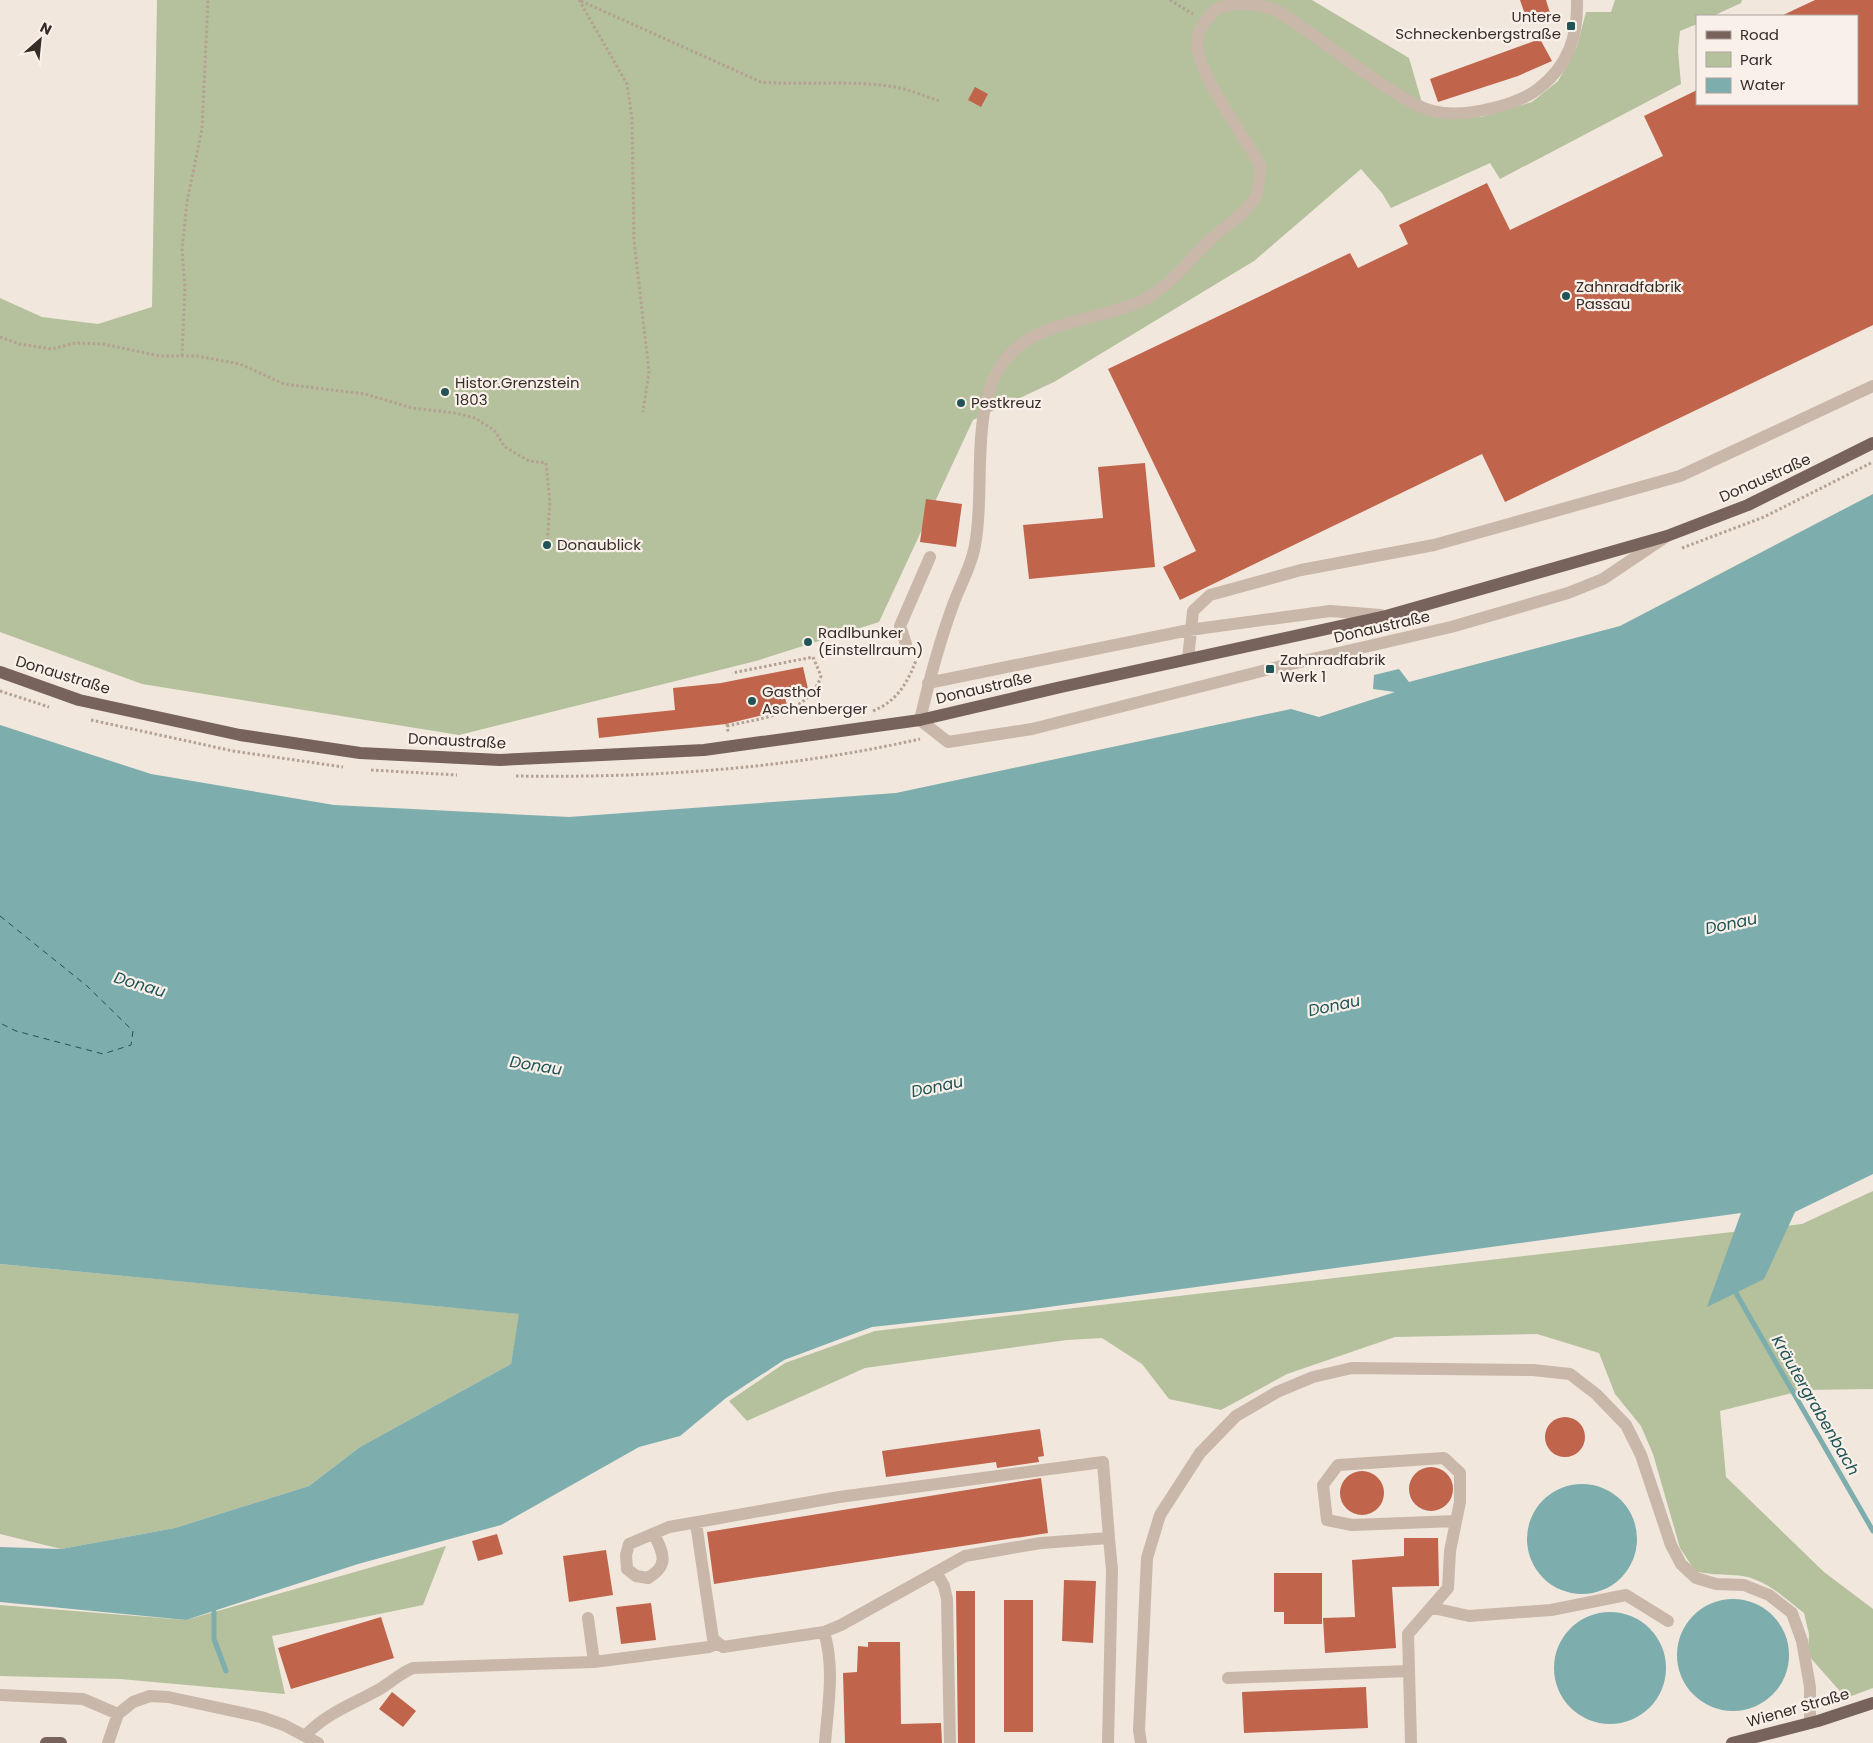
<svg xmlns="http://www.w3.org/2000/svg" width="1873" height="1743" font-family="Poppins,sans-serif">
	<rect width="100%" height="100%" fill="#f1e7dd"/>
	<!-- green -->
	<path fill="#b5c09d" d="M157,0H1312L1409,58L1425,113L1481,117L1532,102L1558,81L1568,64L1577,46L1586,12H1611L1615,0H1742L1741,3L1713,16H1697V24L1680,31L1678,51L1681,84L1500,179L1490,163L1391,208L1382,193L1361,169L1254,261L1054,382L973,420L879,622L756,661L459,735L142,684L0,632V298L42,317L98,324L152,307Z
		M1873,1191V1389L1804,1390L1720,1411L1726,1477L1824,1572L1873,1609V1688L1846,1698L1808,1655L1809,1634L1804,1613C1790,1602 1774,1587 1756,1580C1740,1572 1714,1577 1695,1571L1680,1548L1653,1454L1641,1426L1615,1394L1599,1353L1537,1334L1395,1337L1287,1374L1221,1410L1169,1399L1142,1364L1102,1338L1067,1340L865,1368L747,1421L729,1401L785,1363L875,1331L1802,1224Z
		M0,1264L520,1314L511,1364L360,1447L309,1486L175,1528L61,1549L0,1534Z
		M446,1546L423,1605L272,1636L285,1694L120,1679L0,1676V1605L186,1620Z"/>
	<!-- water -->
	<path fill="#7dadad" d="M1873,494V1174L1795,1212L1764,1279L1707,1307L1741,1213L1019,1311L872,1327L784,1360L726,1398L680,1436L639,1447L501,1525L358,1564L186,1620L0,1602V1547L61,1549L175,1528L309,1486L360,1447L511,1364L519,1314L0,1264V725L151,774L334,805L569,817L896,793L1291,709L1319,717L1395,692L1373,689L1374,675L1399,669L1409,682L1620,626Z
		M1527 1539a55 55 0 1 1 110 0a55 55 0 1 1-110 0Z
		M1677 1655a56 56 0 1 1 112 0a56 56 0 1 1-112 0Z
		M1554 1668a56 56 0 1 1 112 0a56 56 0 1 1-112 0Z"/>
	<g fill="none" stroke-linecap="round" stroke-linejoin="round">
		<!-- stream -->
		<path stroke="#7dadad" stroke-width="5" d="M1736,1293L1873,1531
			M214,1612V1639L226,1671"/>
		<!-- ferry -->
		<path stroke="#205456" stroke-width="1" stroke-dasharray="6 5" stroke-linecap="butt" d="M0,916L87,986L133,1031L131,1045L103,1054L16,1031L0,1023"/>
	</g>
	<!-- building -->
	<path fill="#c0644c" d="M1520,0H1546L1550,13L1527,20Z
		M1815,0H1873V325L1505,502L1482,454L1180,600L1163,567L1196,551L1108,369L1350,253L1358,268L1408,244L1399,225L1487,183L1510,230L1663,156L1644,116L1697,90V104H1857V16H1781Z
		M1540,39L1552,61L1518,76L1438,102L1430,79Z
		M975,87L988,94L981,107L968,100Z
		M1145,463L1155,567L1029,579L1023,525L1103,518L1098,467Z
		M926,499L962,504L956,547L920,542Z
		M803,667L808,689L784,694L788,709L726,724L599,738L597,718L675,710L673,688L721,683Z
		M1545 1437a20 20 0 1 1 40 0a20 20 0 1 1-40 0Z
		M1040,1429L1044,1456L1038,1457L1039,1462L997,1468L996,1462L886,1477L882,1451Z
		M1409 1489a22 22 0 1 1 44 0a22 22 0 1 1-44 0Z
		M1340 1493a22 22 0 1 1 44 0a22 22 0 1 1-44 0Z
		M1041,1478L1048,1533L714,1584L707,1532Z
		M497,1534L503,1554L478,1561L472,1541Z
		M1404,1538H1438L1439,1586L1392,1587L1396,1648L1325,1653L1323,1618L1355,1617L1352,1560L1404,1556Z
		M606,1550L613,1595L569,1602L563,1556Z
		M1274,1573H1322V1624H1284V1612H1274Z
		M1064,1580L1096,1581L1093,1643L1062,1641Z
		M956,1591H975V1743H958Z
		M1004,1600H1033V1732H1004Z
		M651,1603L656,1640L621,1644L616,1607Z
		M381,1617L394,1658L291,1689L278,1648Z
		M868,1642H900L901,1724L941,1723L942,1743H845L843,1673L857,1672L858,1646L868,1647Z
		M1366,1687L1368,1728L1244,1733L1242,1692Z
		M392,1692L416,1711L403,1727L379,1709Z"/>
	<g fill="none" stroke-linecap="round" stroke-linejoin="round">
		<!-- path -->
		<path stroke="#b4a193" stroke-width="3" stroke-dasharray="2.5 2.5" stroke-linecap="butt" d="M579,0L627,84L632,119L634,240L649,372L643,412
			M1170,0L1193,14
			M581,1L761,82C807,86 855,79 900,88C913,91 927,97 940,101
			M0,337L19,344L52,349L75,343L103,344L160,356H197L240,364L284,384L365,394L412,408L455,413L475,418L494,430L505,447L529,461L546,463L550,502L547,545
			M182,356L185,287L182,249L187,202L202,129L208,0
			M1682,548L1764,517L1873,462
			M69,679L109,690
			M0,691L49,707
			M873,711C900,700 910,678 919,652
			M91,720L233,751L343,767
			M727,724L728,732
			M727,726C762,718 809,714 821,676L813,657L732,673
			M371,770L457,775
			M516,776C652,778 787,769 920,739"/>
		<!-- minor -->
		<path stroke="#c9b7a9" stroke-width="12" d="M1577,0C1578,37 1568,66 1538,89C1525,99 1509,104 1493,108C1473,113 1453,116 1433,111C1417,107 1400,96 1386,87C1349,63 1315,34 1277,11C1259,3 1228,0 1213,12C1208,18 1200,27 1198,35C1190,66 1244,135 1260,165C1259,175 1260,189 1255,198C1244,215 1225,226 1211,239C1189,260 1169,288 1141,301C1103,319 1046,321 1015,349C965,394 987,486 975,545C972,565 960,585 953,605C939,643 929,681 920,720L948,742L1032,729L1270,669L1451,627L1568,593L1603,579L1664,538
			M906,644L900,626L930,557
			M1188,659L1193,611L1210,595L1301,570L1434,545L1680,476L1873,386
			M928,683L1189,630L1330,611L1381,615
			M696,1523L713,1639L723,1647L824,1632L841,1625L965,1556L1041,1543L1109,1538L1112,1570L1108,1743
			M654,1534C663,1553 670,1565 648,1578L636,1576L627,1569L626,1555L629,1544L669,1527L839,1497L1103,1462L1109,1538
			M936,1572L944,1586L947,1599L950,1743
			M1433,1608L1469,1616L1551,1610L1626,1595L1668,1621
			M588,1618L594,1662
			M824,1632C835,1668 828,1705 825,1743
			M1228,1678L1409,1671
			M0,1695L83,1699L118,1714
			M306,1735C325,1714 353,1704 378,1690C390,1683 399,1674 413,1668L594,1662L709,1647L717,1644
			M108,1743L118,1714L133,1702L150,1696L168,1697L261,1717L284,1725L318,1743
			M1141,1743L1139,1730L1147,1558L1160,1515L1200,1453L1236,1416L1277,1392L1313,1377L1352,1368L1533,1370L1570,1374L1596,1394L1626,1425L1641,1455L1671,1545L1681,1564L1696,1578L1716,1584L1744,1585L1769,1595L1792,1613L1802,1641L1810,1687V1723
			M1411,1743L1408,1634L1448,1588L1450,1551L1460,1502V1473L1444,1458L1338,1465L1323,1485L1327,1520L1352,1525L1456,1521"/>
		<!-- major -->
		<path stroke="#77635b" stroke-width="12" d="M0,672L79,700L240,735L360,753L500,760L704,750L920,720L1061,687L1386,616L1667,536L1748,505L1873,443
			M46,1743H61
			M1732,1743L1818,1721L1873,1703"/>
	</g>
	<!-- markers -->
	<g fill="#205456" stroke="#f9f1e9" stroke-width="2">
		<rect x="1566" y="21" width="10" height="10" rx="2.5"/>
		<circle cx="1566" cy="296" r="5"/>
		<circle cx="445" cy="392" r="5"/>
		<circle cx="961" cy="403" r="5"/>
		<circle cx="547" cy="545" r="5"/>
		<circle cx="808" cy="642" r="5"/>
		<rect x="1265" y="664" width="10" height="10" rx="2.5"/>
		<circle cx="752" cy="701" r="5"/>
	</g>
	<g text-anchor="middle" stroke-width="4.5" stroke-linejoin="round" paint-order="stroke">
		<!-- poi labels -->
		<g font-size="15" fill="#362d29" stroke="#f9f1e9" text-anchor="start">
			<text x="1561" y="22" text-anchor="end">Untere<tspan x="1561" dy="17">Schneckenbergstraße</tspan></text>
			<text x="1576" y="292">Zahnradfabrik<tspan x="1576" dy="17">Passau</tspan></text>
			<text x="455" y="388">Histor.Grenzstein<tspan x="455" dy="17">1803</tspan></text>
			<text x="971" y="408">Pestkreuz</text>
			<text x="557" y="550">Donaublick</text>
			<text x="818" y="638">Radlbunker<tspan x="818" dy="17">(Einstellraum)</tspan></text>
			<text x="1280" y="665">Zahnradfabrik<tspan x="1280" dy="17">Werk 1</tspan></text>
			<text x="762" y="697">Gasthof<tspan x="762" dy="17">Aschenberger</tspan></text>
		</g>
		<!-- street labels -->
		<g font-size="15" fill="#362d29" stroke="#f9f1e9">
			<text transform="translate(1765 478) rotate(-24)" y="5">Donaustraße</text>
			<text transform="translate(1382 627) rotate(-13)" y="5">Donaustraße</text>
			<text transform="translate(63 675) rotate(17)" y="5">Donaustraße</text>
			<text transform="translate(984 688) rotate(-13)" y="5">Donaustraße</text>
			<text transform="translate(457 741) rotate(3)" y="5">Donaustraße</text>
			<text transform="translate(1798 1708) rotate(-16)" y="5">Wiener Straße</text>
		</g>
		<!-- water labels -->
		<g font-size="16" font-style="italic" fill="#205456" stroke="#f9f1e9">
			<text transform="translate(1731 923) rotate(-12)" y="6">Donau</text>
			<text transform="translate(140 984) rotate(17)" y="6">Donau</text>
			<text transform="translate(1334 1005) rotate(-12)" y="6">Donau</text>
			<text transform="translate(536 1065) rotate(9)" y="6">Donau</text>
			<text transform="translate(937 1086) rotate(-12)" y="6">Donau</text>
			<text transform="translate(1816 1405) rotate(60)" y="6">Kräutergrabenbach</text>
		</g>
	</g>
	<!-- legend -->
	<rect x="1696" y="15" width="162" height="90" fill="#f9f1e9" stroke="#aba39c"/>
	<rect x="1706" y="31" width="25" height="8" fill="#77635b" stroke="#aba39c"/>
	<text x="1740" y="40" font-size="15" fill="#362d29">Road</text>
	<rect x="1706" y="52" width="25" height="15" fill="#b5c09d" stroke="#aba39c"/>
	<text x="1740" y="65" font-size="15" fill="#362d29">Park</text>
	<rect x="1706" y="78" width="25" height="15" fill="#7dadad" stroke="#aba39c"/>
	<text x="1740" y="90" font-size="15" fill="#362d29">Water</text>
	<!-- north arrow -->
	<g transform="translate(40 40) rotate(27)" stroke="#f9f1e9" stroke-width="4" paint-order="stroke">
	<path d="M0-4L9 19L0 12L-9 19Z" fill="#362d29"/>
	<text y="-8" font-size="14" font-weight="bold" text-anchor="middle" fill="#362d29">N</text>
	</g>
</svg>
